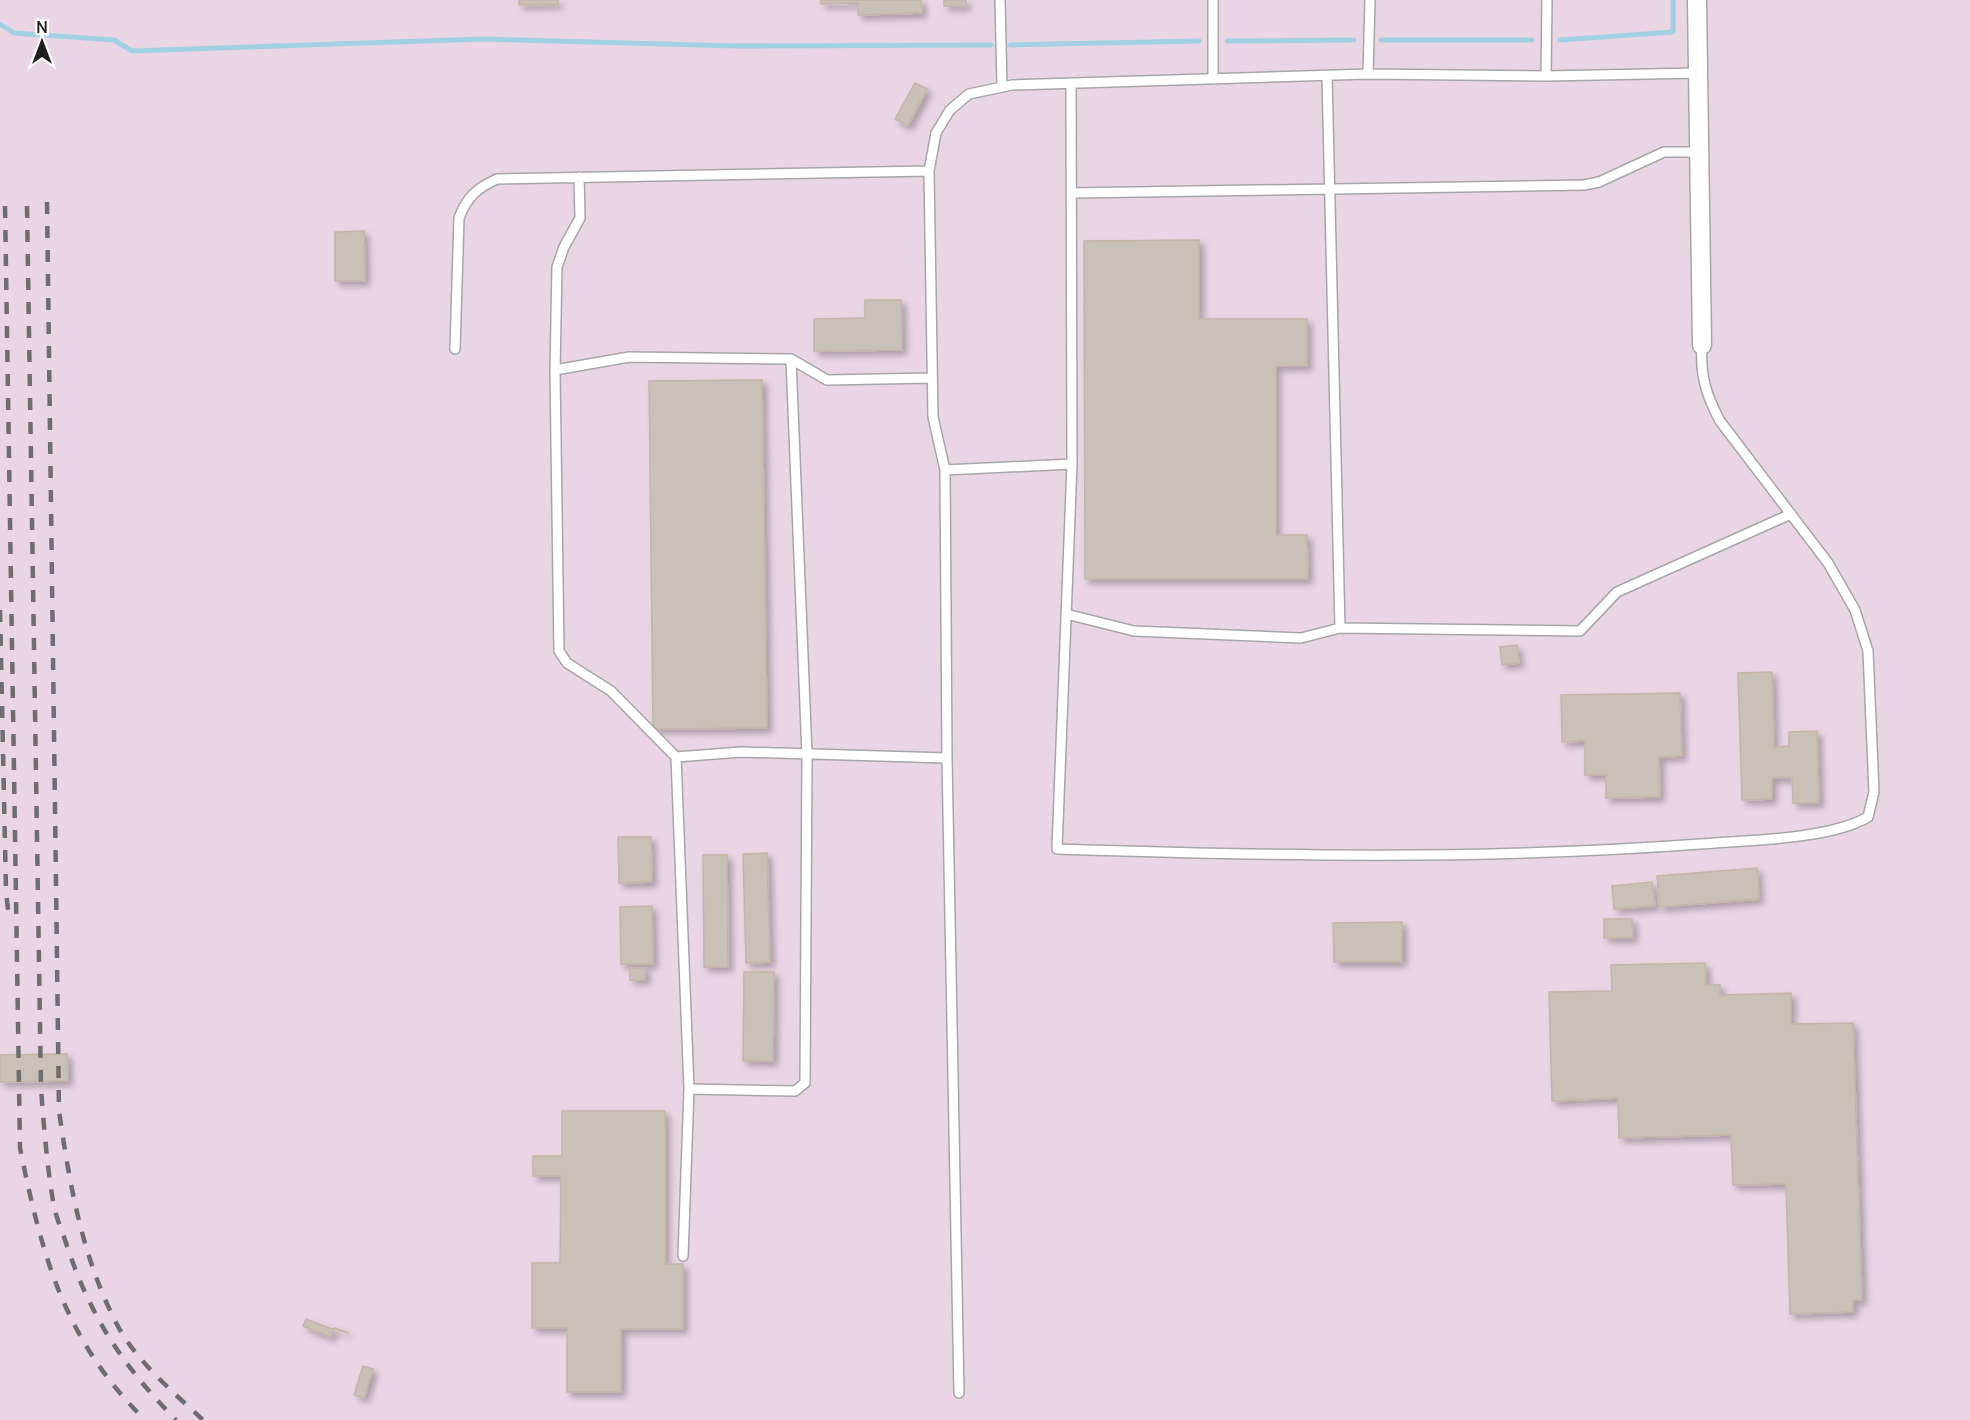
<svg xmlns="http://www.w3.org/2000/svg" width="1970" height="1420" font-family="Manrope,sans-serif">
	<defs>
		<filter id="shadow"><feDropShadow dx="4.5" dy="4.5" stdDeviation="3" flood-color="#0004"/></filter>
	</defs>
	<rect width="100%" height="100%" fill="#f1ede4"/>
	<!-- industrial -->
	<path fill="#ead5e5" d="M0,0H1970V1420H0Z"/>
	<g fill="none" stroke-linecap="round" stroke-linejoin="round">
		<!-- stream -->
		<path stroke="#a1d0e2" stroke-width="5" d="M0,24L14,33L114,40L132,51L483,39L736,46L991,45
			M1381,40H1532
			M1560,40L1673,32V0
			M1227,41L1354,40
			M1010,45L1199,41"/>
	</g>
	<!-- building -->
	<path fill="#c9c0b7" stroke="#c4b4a5" stroke-width="1.5" filter="url(#shadow)" d="M519,0H558V4L519,5Z
		M821,0H921L922,13L858,15V3L821,4Z
		M944,0H966V6H944Z
		M915,83L927,89L908,126L895,119Z
		M364,231L365,281H335V232Z
		M1199,240V319H1307V366H1276V535H1307L1308,579H1085L1084,241Z
		M865,300H901L902,350L814,351V319L865,318Z
		M762,380L767,728L653,729L649,381Z
		M1517,645L1519,663L1502,665L1500,647Z
		M1772,672L1774,747L1789,746V732L1817,731L1819,803H1793L1792,778H1772V799L1742,800L1738,673Z
		M1680,693L1682,756L1659,757L1660,797L1606,798V775H1585V741L1562,742L1561,695Z
		M618,837H651L652,882L619,883Z
		M767,853L770,962L746,963L743,854Z
		M703,855H727L728,967H704Z
		M1757,868L1759,899L1660,907L1657,876Z
		M1652,882L1655,906L1614,909L1612,886Z
		M652,906L653,964H621L620,907Z
		M1604,919H1632L1633,938H1604Z
		M1402,922V962H1334L1333,923Z
		M1705,963L1706,985H1720V995L1791,993V1024L1853,1023L1862,1300H1853V1312L1790,1314L1786,1184L1733,1185L1731,1135L1619,1138L1618,1098L1552,1101L1549,992L1612,991L1611,965Z
		M630,968H645V980H630Z
		M744,972H774L773,1061H743Z
		M67,1054L68,1081L0,1082V1055Z
		M562,1111H665V1264H683V1329H621V1392H567V1328H532V1263H560L561,1176H533V1156H562Z
		M306,1319L332,1329L335,1328L349,1333L334,1329L331,1337L303,1326Z
		M363,1366L373,1369L364,1398L354,1395Z"/>
	<g fill="none" stroke-linecap="round" stroke-linejoin="round">
		<!-- service casing -->
		<g stroke="#a6a6a6" stroke-width="12">
			<path id="service" d="M1000,0L1002,87
				M1368,74L1370,0
				M1327,76L1340,628L1580,631L1617,592L1791,514
				M1546,76L1547,0
				M1213,79V0
				M1071,83L1072,464L1057,849C1272,856 1485,860 1700,844C1747,840 1828,840 1868,817L1874,792L1868,651L1855,610L1828,563L1720,421C1706,395 1700,375 1702,345
				M1072,193L1584,185L1599,182L1664,152H1699
				M455,349L459,218C467,197 477,188 497,179L929,171
				M555,370L557,267L564,247L580,218L579,177
				M945,470L1072,464
				M1066,614L1134,631L1301,638L1340,628
				M676,757L741,752L947,758
				M689,1089L795,1091L805,1083L807,755L791,359
				M683,1256L689,1089L676,757L611,691L567,663L559,651L555,370L629,357L791,359L827,380L931,378
				M959,1393L947,758L945,470L933,417L929,171L936,133L950,110L969,94L1012,85L1368,74L1546,76L1698,73"/>
		</g>
		<!-- minor casing -->
		<g stroke="#a6a6a6" stroke-width="21">
			<path id="minor" d="M1697,0L1702,345"/>
		</g>
		<!-- service -->
		<use href="#service" stroke="#fff" stroke-width="9"/>
		<!-- minor -->
		<use href="#minor" stroke="#fff" stroke-width="18"/>
		<!-- rail -->
		<path stroke="#6d6d6d" stroke-width="4.5" stroke-dasharray="12 12" stroke-linecap="butt" d="M47,202L59,1111C70,1187 83,1262 120,1330C139,1363 175,1394 203,1420
			M5,206L20,1148C42,1256 64,1340 145,1420
			M27,206L41,1088C44,1128 47,1167 54,1207C57,1220 63,1233 67,1246C91,1318 123,1366 176,1420
			M0,610L6,891L9,919"/>
	</g>
	<!-- north arrow -->
	<g transform="translate(42 42)" stroke="#ffffff" stroke-width="4.5" paint-order="stroke">
	<path d="M0-4.5L10 22L0 15L-10 22Z" fill="#1f1f1f"/>
	<text y="-9" font-size="16" font-weight="bold" text-anchor="middle" fill="#1f1f1f">N</text>
	</g>
</svg>
